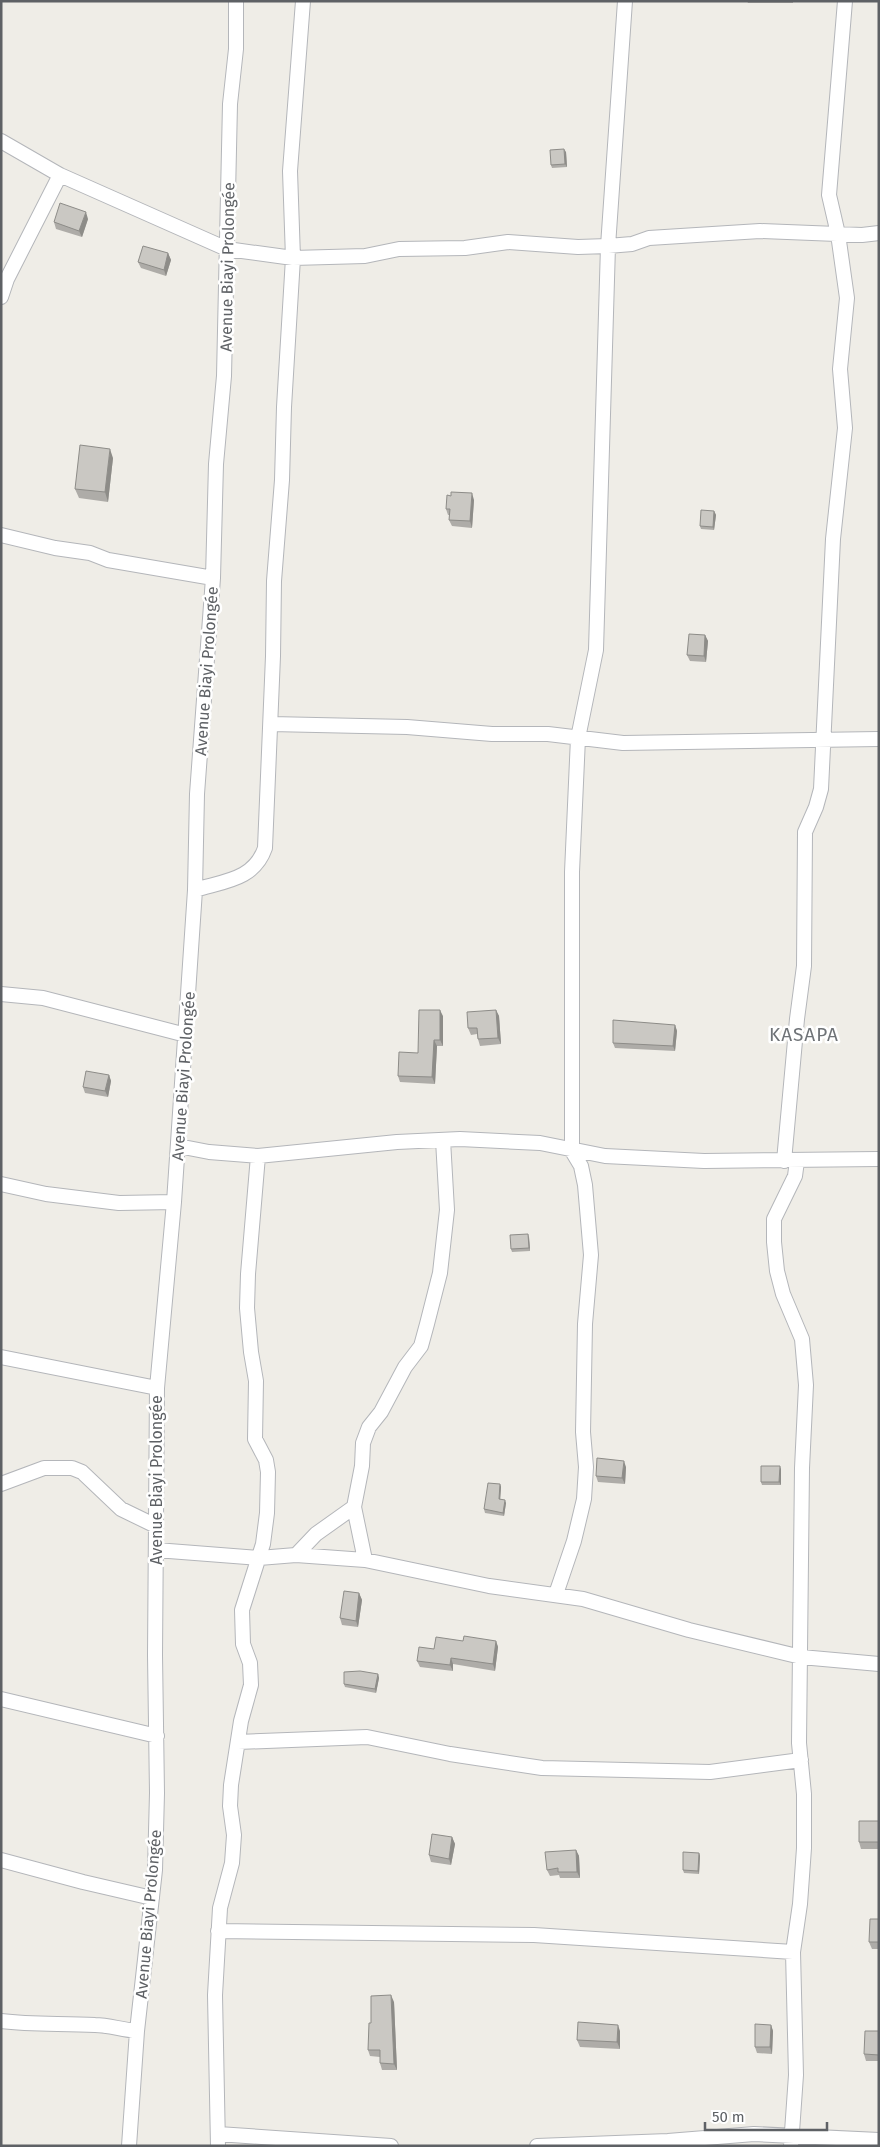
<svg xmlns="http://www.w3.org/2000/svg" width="880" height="2147" font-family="'Fira Sans',sans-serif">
	<rect width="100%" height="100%" fill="#efede7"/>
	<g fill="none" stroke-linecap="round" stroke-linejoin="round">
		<!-- street casing -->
		<g stroke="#b4b6ba" stroke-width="16">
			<path id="street" d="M1,141L60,175L227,249L293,258L365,256L399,249L465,248L508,242L578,247L608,246L632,244L649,238L760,231L862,235L879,233
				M1,297L7,279L60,175
				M1,535L55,548L90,553L108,560L213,578
				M271,724L407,727L492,734H548L623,743L879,739
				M195,890C224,881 254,880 265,848L273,656L274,581L282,480L284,407L293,258L290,171L303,1
				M1,994L43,998L186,1035
				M178,1146L209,1152L258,1156L397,1142L460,1139L540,1143L605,1156L704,1161L879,1159
				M784,1161L797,1019L804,966L805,832L816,807L821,789L833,539L845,428L840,369L847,298L838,234L829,195L845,1
				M1,1184L46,1194L119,1203L174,1202
				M1,1357L157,1388
				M1,1484L44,1468H72L82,1472L121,1509L156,1526
				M156,1550L259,1558L296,1555L365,1560L489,1586L583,1599L689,1630L801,1657L879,1664
				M296,1555L316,1534L354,1507
				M365,1560L354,1507L362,1466L363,1443L369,1427L381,1412L405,1367L421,1346L427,1324L440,1273L447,1210L443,1140
				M556,1594L574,1541L584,1499L586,1467L583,1432L585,1324L591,1255L585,1185L581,1166L572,1151V872L578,738L596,650L608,246L625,1
				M1,1699L157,1736
				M238,1742L367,1737L450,1754L542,1768L710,1772L801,1760
				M1,1860L83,1882L152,1898
				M218,1931L534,1935L793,1952
				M1,2021C33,2025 63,2023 95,2025C109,2025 122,2030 137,2031
				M218,2134L391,2146
				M129,2146L137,2031L155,1870L157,1793L155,1655L157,1388L174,1202L195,890L197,794L213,578L216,464L224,376L230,104L236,49V1
				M218,2146L215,1995L220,1908L232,1863L234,1835L230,1806L231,1785L241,1721L251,1685L250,1663L243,1644L242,1610L263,1544L267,1513L268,1472L266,1460L255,1439L256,1381L251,1352L247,1308L248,1274L258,1156
				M537,2146L668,2141L754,2134L879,2140
				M791,2146L796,2075L793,1952L800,1904L804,1848V1794L799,1743L802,1468L806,1385L802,1339L783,1294L777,1271L774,1242V1219L795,1176L797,1161"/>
		</g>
		<!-- street -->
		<use href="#street" stroke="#fff" stroke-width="14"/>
	</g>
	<!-- wall -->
	<path fill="#aeaca8" d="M747,1H793V3H748Z
		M566,152L567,167L552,168L551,165Z
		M88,219L82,237L56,229L54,222Z
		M168,253L171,260L166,276L141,268L138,262Z
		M113,458L108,502L79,498L75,489Z
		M451,496L474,500L472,528L452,526L449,520L450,515H448L446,509Z
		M714,511L716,515L714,530L701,529L700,526Z
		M705,635L708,641L706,662L690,661L687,655Z
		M496,1010L499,1016L501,1044L480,1046L478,1039L477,1034L471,1035L468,1028Z
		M443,1016V1046H437L435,1084L400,1082L398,1076L418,1053Z
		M675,1025L677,1031L675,1051L615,1048L613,1043Z
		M109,1075L111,1081L108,1097L85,1093L83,1087Z
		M529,1237L530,1251L512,1252L511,1249Z
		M626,1467L625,1484L598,1482L596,1476Z
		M781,1469V1485H762L761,1482Z
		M500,1484L501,1487L500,1499L506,1503L504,1516L485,1513L484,1509Z
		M359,1593L362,1600L358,1627L342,1625L340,1618Z
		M463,1641H496L498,1647L495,1671L453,1664V1671L420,1667L417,1661L434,1649Z
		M378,1674L379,1678L376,1693L345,1687L344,1684Z
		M879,1821V1849H861L859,1842Z
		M452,1837L455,1844L451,1865L431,1862L429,1855Z
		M576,1850L579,1856L580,1878H560L559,1875L550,1876L547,1870Z
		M699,1853L700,1856L699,1874L684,1873L683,1870Z
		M879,1919V1949H872L869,1942Z
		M394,2002L397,2070H382L380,2063V2057L370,2056L368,2050L371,2023Z
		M771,2025L773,2031L772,2054L757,2053L755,2047Z
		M620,2031V2049L580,2047L577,2040Z
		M879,2031V2061H866L864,2054Z"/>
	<!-- shaded-wall -->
	<path fill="#8d8c88" d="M564,149L566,152L567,167L565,164Z
		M86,212L88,219L82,237L79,231Z
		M168,253L171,260L166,276L164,270Z
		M110,449L113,458L108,502L105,492Z
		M472,493L474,500L472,528L470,521Z
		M714,511L716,515L714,530L713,527Z
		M705,635L708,641L706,662L704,656Z
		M440,1010L443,1016V1046L440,1040Z
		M496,1010L499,1016L501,1044L498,1038Z
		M675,1025L677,1031L675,1051L673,1046Z
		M434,1040L437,1046L435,1084L432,1077Z
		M109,1075L111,1081L108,1097L105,1091Z
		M528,1234L529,1237L530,1251L529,1248Z
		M624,1461L626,1467L625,1484L622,1478Z
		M780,1466L781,1469V1485L779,1482Z
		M500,1484L501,1487L500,1502L499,1499Z
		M505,1500L506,1503L504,1516L503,1513Z
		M359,1593L362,1600L358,1627L356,1621Z
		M496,1641L498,1647L495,1671L493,1664Z
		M451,1658L453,1664V1671L450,1665Z
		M378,1674L379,1678L376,1693L375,1689Z
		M452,1837L455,1844L451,1865L449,1859Z
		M576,1850L579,1856L580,1878L577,1872Z
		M699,1853L700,1856L699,1874L698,1871Z
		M391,1995L394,2002L397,2070L394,2064Z
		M618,2025L620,2031V2049L617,2042Z
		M771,2025L773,2031L772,2054L770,2047Z"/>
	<!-- building -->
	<path fill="#cac8c3" stroke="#8d8c88" d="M564,149L565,164L551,165L550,150Z
		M60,203L86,212L79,231L54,222Z
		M143,246L168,253L164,270L138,262Z
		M80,445L110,449L105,492L75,489Z
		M451,492L472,493L470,521L449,520L450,509H446L447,495L451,496Z
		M701,510L714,511L713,527L700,526Z
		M689,634L705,635L704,656L687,655Z
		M419,1010H440V1040H434L432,1077L398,1076L399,1052L418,1053Z
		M496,1010L498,1038L478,1039L477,1028H468L467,1012Z
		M613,1020L675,1025L673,1046L613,1043Z
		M86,1071L109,1075L105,1091L83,1087Z
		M528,1234L529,1248L511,1249L510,1235Z
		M597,1458L624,1461L622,1478L596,1476Z
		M761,1466H780L779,1482H761Z
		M488,1483L500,1484L499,1499L505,1500L503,1513L484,1509Z
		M344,1591L359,1593L356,1621L340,1618Z
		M464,1636L496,1641L493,1664L451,1658L450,1665L417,1661L419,1647L434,1649L436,1637L463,1641Z
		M360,1671L378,1674L375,1689L344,1684V1672Z
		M859,1821H879V1842H859Z
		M432,1834L452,1837L449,1859L429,1855Z
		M576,1850L577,1872H558V1868L547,1870L545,1852Z
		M683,1852L699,1853L698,1871L683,1870Z
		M870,1919H879V1942H869Z
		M391,1995L394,2064L380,2063V2050H368L369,2023H371V1996Z
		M578,2022L618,2025L617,2042L577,2040Z
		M755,2024L771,2025L770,2047H755Z
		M865,2031H879V2055L864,2054Z"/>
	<g text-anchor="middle" stroke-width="5" stroke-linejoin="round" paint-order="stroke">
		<!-- street labels -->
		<g font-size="16" fill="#5e6165" stroke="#fff">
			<text transform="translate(227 267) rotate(-89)" y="6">Avenue Biayi Prolongée</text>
			<text transform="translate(206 671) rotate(-86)" y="6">Avenue Biayi Prolongée</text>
			<text transform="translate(183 1076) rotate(-86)" y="6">Avenue Biayi Prolongée</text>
			<text transform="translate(156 1480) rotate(-90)" y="6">Avenue Biayi Prolongée</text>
			<text transform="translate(148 1914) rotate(-85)" y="6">Avenue Biayi Prolongée</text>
		</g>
		<!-- quarter labels -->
		<g font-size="19" letter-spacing="1" fill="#6f7377" stroke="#fff">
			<text x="804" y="1041">KASAPA</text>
		</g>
	</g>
	<!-- border -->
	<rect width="880" height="2147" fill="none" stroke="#5e6165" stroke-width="5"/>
	<!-- scale -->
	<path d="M705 2122v8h122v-8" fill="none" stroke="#5e6165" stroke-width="2.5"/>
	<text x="712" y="2122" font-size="15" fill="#5e6165" stroke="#ffffff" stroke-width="4" paint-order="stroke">50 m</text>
</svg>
